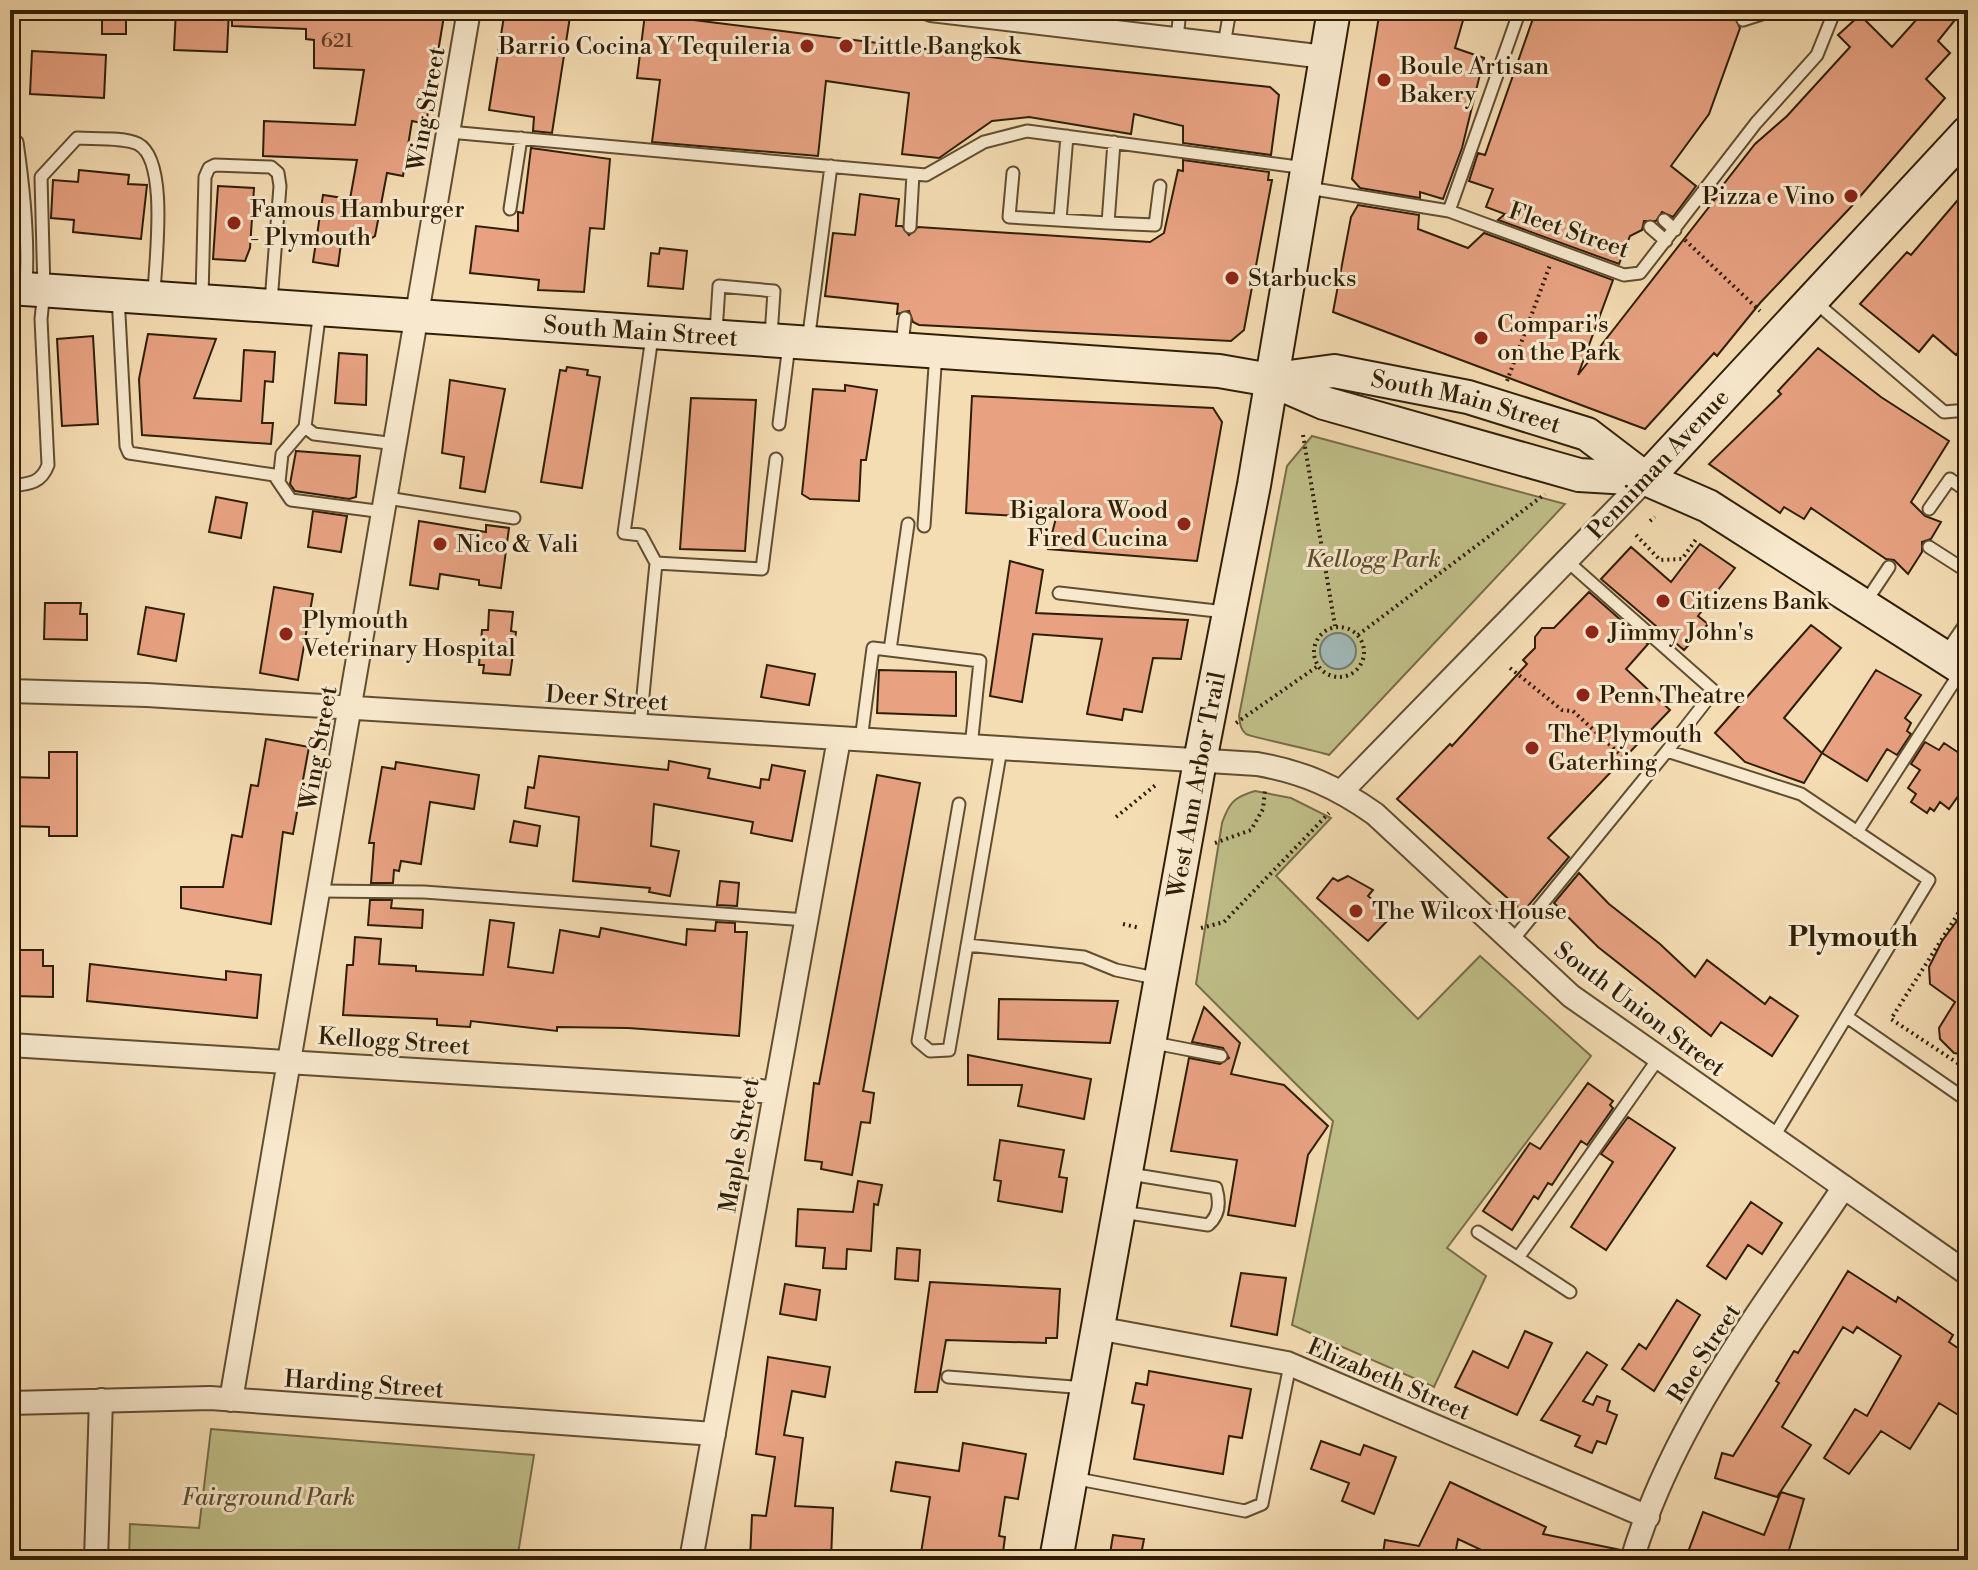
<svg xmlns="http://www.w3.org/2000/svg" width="1978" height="1570" font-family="'Libre Bodoni',serif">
	<rect width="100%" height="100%" fill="#f5ddb3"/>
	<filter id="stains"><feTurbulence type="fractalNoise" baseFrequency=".0025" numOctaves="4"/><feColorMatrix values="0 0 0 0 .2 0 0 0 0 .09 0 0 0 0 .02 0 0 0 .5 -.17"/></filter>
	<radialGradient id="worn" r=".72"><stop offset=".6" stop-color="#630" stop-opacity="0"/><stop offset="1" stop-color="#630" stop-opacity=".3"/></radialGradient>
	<!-- green -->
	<path fill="#c0bf89" stroke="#786e48" stroke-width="2" d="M1312,436L1565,504L1329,755C1315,750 1250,737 1246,734C1240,729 1240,723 1239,716L1287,466Z
		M1255,791L1291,798L1331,818L1276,876L1418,1019L1480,956L1591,1056L1447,1248L1486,1276L1434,1387L1292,1325L1333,1121L1196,984L1222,823C1229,803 1234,797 1255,791Z
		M211,1429L534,1455L517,1560H129L130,1524L199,1528Z"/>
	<!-- water -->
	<path fill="#a1b9b8" stroke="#737b71" stroke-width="2" d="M1320 651a18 18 0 1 1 36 0a18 18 0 1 1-36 0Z"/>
	<!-- building -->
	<path fill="#e8a282" stroke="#2f1e06" stroke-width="2" d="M102,10H126V34H102Z
		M176,10H229L227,52L174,50Z
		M232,10H445L426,124L412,121L403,176L387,173L375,236L368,240L342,236L338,266L313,262L323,195L350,199L357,160L263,156L264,121L355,125L364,70L314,68V40L306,39V29L232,26Z
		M505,10H571L552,133L533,131L534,117L489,110Z
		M1380,10H1466L1455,48L1484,58L1462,148L1443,199L1420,192V198L1360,188L1352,179Z
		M1536,10H1746L1735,17L1740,28L1709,114L1671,166L1696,186L1673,217L1662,212L1656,221H1644L1642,230L1630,236L1619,264L1498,220L1505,214L1486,207L1493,189L1469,181L1478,153L1485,155Z
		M1925,10H1963L1938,41L1950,53L1926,79L1945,98L1850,208L1760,303L1717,356L1714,353L1645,429L1333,312L1351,217L1358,205L1419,215L1418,229L1468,248L1484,233L1613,280L1578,375L1716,198L1705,202L1710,197L1712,199L1755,144L1787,116L1850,47L1838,35L1860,15L1892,47Z
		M645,14L1031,62L1270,87L1279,95L1271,155L1183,143V126L1134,114L1131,134L1029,117L992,121L939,158L902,154L909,93L826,81L818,156L652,142L660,80L637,78Z
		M32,51L106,55L104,98L30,94Z
		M531,148L610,159L604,229L590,228L584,292L538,290L539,280L470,273L476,226L518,231V212L523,213Z
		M1183,160L1269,172L1268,180H1272L1244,330L1231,341L919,325L913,322L909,311L897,314L898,304L825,296L833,233L855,235L860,194L899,199L896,226H902L909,235L918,227L1150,242L1164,233L1178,170L1183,171Z
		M79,170L129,175L128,184L147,185L141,239L73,232L74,220L51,218L53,180L78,182Z
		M218,186L254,188L250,248L245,261L213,259Z
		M1968,188V341L1956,355L1933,335L1919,352L1860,304L1907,252L1911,255Z
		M660,248L687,251L683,289L648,286L651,253L659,254Z
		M148,334L216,339L194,398L241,401L244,350L275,352L273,382L265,381L262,423H273L271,444L142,435L139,379Z
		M93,336L98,424L62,426L57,339Z
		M1818,348L1881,397L1949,441L1911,502L1925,516L1941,522L1931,539L1922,542V552L1908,574L1894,560L1886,559L1811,508L1804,519L1784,507L1780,513L1709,464L1781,394L1778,391Z
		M339,353L367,355L366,405L335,403Z
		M567,367L588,370L587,375L600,377L582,488L541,482L560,370L566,371Z
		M450,380L505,389L485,492L460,488L464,457L442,453Z
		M845,385L877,390L866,460H861L859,501L810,499L802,494L813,389L845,391Z
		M972,396L1213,408L1222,422L1197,561L1048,549L1056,518L966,513Z
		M691,398L756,400L745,551L680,549Z
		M296,451L360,456L356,497L349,499L295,491L290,484Z
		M216,497L247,503L241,538L209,532Z
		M313,511L347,516L341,552L308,547Z
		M419,521L486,532V525L509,528L501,588L479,585V580L440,574L438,589L410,585Z
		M1700,544L1735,568L1698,616L1708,624L1684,650L1601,579L1631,547L1671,582Z
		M1010,561L1043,570L1036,613L1188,620L1181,659L1153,658L1142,712L1124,709L1122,720L1087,714L1102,639L1033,634L1022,702L990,696Z
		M274,587L313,594L298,680L260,673Z
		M1589,592L1648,644L1626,669L1670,710L1548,838L1569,857L1523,912L1397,799L1450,744L1452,746L1527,664L1523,660L1535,648V637L1542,628H1554Z
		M45,603H81L80,614H87V640L44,639Z
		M146,607L184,614L176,661L138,654Z
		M489,610L513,612L511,631L516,632L510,675L483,673L484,665H479L482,630H488Z
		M1811,625L1841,648L1784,718L1822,753L1804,783L1745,762L1715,733Z
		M767,665L815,674L809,705L761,697Z
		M879,670L956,672V716L877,713Z
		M1876,670L1921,695L1905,718L1911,723L1907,731L1911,734L1897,755L1887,749L1867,781L1822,753Z
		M266,739L309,747L293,834L283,832L271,924L181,908V887H223L232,835L242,837L251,785L258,786Z
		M1925,742L1939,750L1944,743L1968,759V782L1949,809L1940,802L1934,811L1930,808L1927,813L1911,802L1916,794L1908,788L1920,770L1911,764Z
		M49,752H77V836H49V827L10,826V777L49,778Z
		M539,756L668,770L669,761L710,769L708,778L760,788L761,779L769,780L772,765L805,771L792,841L751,833L753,822L654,804L651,846L679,851L670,896L649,892L650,888L573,881L579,817L525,808L528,787L534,788Z
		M396,762L479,775L474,809L430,802L421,864L401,861L399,871L394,870L393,883H371L374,843H369L382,767L395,769Z
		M877,775L920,783L863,1091L874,1093L870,1123L861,1122L852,1175L821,1169L822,1162L805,1160L814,1083L819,1084Z
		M514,821L540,826L537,846L510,842Z
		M1579,873L1609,904L1660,944L1695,977L1707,960L1765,1004L1770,997L1798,1016L1772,1056L1721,1022L1711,1036L1598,947L1554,903Z
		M1348,876L1373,890L1368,896L1382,908L1379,913L1388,920L1368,941L1317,898L1333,878L1338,881Z
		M720,881L739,883L737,906L717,905Z
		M370,900H392L391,908L423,910L422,928L368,925Z
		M1968,906V1055L1954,1053L1940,1039L1939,1028L1955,1002L1930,984L1929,967L1942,941Z
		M490,920L514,923L508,967L553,973L560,930L599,937L601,928L686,945L687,929L715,931L716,922L735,923V932H747L739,1036L628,1028L557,1027V1031L471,1021L470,1027L437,1025V1019L343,1015L347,965H353L355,937L381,939L379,964L416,966V971L483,975Z
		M14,950H43V966H53V997L13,996Z
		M90,964L226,980V971L261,975L257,1018L87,1001Z
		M999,999L1118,1001L1110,1043L998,1039Z
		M1204,1007L1240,1043L1231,1074L1284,1085L1328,1126L1308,1155L1295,1226L1228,1215L1237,1160L1171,1151L1189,1058L1220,1064L1229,1058L1223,1048L1192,1042Z
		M968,1055L1091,1079L1084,1119L1018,1106L1022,1085H968Z
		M1588,1083L1613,1101L1610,1105L1613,1108L1587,1145L1581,1141L1552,1185L1548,1183L1538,1199L1534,1196L1512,1230L1483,1211L1530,1143L1540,1149Z
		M1628,1117L1675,1148L1606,1250L1571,1227L1613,1162L1601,1154Z
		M1000,1140L1064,1150L1059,1177L1067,1178L1062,1212L998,1201L1001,1181L994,1180Z
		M858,1181L882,1185L878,1205L874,1204L871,1251L847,1249L846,1269L823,1268L825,1248L796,1246L798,1209L853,1212Z
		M1751,1202L1782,1223L1762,1254L1748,1245L1726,1279L1707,1266Z
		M897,1248L920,1250L918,1281L895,1279Z
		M1848,1271L1896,1302L1898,1297L1953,1335L1949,1342L1968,1355V1421L1939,1403L1910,1449L1881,1431L1849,1474L1824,1458L1855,1409L1867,1416L1901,1356L1857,1327L1853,1333L1843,1327L1782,1427L1811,1445L1777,1497L1715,1478L1722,1453L1733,1456L1779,1383L1776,1381L1794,1351L1798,1353Z
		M1241,1273L1286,1278L1277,1335L1231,1326Z
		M930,1282L1060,1289L1057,1338H1046V1343L946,1340L937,1392H915Z
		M785,1284L820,1290L816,1320L780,1314Z
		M1677,1300L1700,1315L1654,1391L1622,1369L1639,1344L1646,1349Z
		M1525,1331L1552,1343L1517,1415L1455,1387L1473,1351L1508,1368Z
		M1587,1352L1607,1365L1583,1401L1593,1405L1597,1396L1610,1401L1607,1411L1617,1415L1606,1444L1597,1441L1592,1453L1575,1446L1580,1436L1541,1420Z
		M768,1357L830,1367L825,1397L792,1391L784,1435L803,1438L795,1506L833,1508L831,1560H750L752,1515L766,1516L775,1457L756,1454Z
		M1149,1371L1251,1389L1242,1438L1229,1436L1223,1474L1134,1459L1144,1405L1132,1403L1136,1383L1147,1385Z
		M1321,1441L1360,1455L1364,1445L1396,1457L1374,1514L1342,1501L1349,1483L1311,1469Z
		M963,1443L1026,1454L1018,1499L1005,1497L999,1536L1005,1537L1002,1560H961L921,1553L930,1497L891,1491L896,1462L959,1471Z
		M1450,1482L1546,1527L1543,1534L1621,1550L1618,1560H1515L1496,1551L1494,1556L1458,1539L1454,1560H1382L1385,1540L1419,1546Z
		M1781,1492L1804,1499L1786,1560H1685L1703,1512L1764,1535Z
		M1113,1535L1144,1539L1140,1560H1109Z"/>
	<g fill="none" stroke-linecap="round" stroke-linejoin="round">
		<!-- lane casing -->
		<g stroke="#604e31" stroke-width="15">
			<path id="lane" d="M1779,10L1790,13L1815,10
				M1743,20L1774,10
				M1177,39L1180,10
				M1224,45L1230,10
				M449,132L926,175L984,142L1027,131L1306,168
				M10,143L17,142C24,190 29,237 26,285
				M1013,173L1009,217L1108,223L1114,142
				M1308,188L1449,211L1624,275L1640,273L1756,123L1817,55L1835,10
				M510,209L521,138
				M1449,211L1520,10
				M1060,220L1067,136
				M1664,220L1675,230
				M1108,223L1155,225L1160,186
				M910,227L913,174
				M1650,227L1666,241
				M118,296L126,446L129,453L274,475L291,500L384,512
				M202,297L205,177L209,168L215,165L271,167L278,173L280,186L271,302
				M1814,301L1944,412L1968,410
				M320,310L305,427L314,434L396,444
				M716,332L719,286L774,291L771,336
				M808,342L831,166
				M902,345L905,318
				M779,424L789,345
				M279,482L282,454L305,427
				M10,486C28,484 41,484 48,465L41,319L44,291L41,177L77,138C94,139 124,137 138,144C169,160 155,262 154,294
				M387,498L514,518
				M1929,509L1950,479L1968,492
				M924,526L936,352
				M1929,547L1968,572
				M1567,561L1714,691L1667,751
				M656,563L762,569L776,459
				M1059,593L1225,612
				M1865,603L1889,567
				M890,650L908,524
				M640,726L656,563L641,535L624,533L652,337
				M861,740L873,648L980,661L971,747
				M959,804L918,1041L930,1051L949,1050L1001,749
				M1857,832L1961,671
				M319,891L424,892L806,920
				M1511,942L1667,751L1801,794L1929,880L1773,1138
				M967,945L1084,957L1116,970L1160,979
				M1847,1017L1968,1101
				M1154,1043L1221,1056
				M1122,1212L1208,1225C1220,1215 1220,1202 1216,1188L1130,1174
				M1478,1232L1518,1258
				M1570,1292L1518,1258L1658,1059
				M948,1377L1086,1388
				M1073,1478L1245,1511L1262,1504L1290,1365"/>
		</g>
		<!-- street casing -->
		<g stroke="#604e31" stroke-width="26">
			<path id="street" d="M931,10L1325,57
				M1948,659L1968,630
				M10,691L147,695L1257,764C1303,772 1337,787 1375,814L1571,996L1968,1274
				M1342,791L1646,479
				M10,1045L775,1092
				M1097,1328L1287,1363L1648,1517
				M231,1400L469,10
				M10,1403L210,1398L714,1434
				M96,1560L101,1400
				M691,1560L839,739
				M1632,1560C1673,1421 1765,1305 1844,1187"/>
		</g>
		<!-- secondary casing -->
		<g stroke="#2f1e06" stroke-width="36">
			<g id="secondary">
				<path id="s1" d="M10,288L1219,371L1271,380L1324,403L1579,475L1646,479"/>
				<path id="s2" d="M1274,379L1334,371L1468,397L1587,434L1646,479L1708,506L1968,672"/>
				<path d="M1646,479L1968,132"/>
				<path id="s3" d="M1056,1560L1200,761L1254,485L1334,10"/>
			</g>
		</g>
		<!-- path -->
		<path stroke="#2f1e06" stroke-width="4" stroke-dasharray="2 4" stroke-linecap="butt" d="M1685,240L1760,311
			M1507,381L1550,265
			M1303,435L1335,626
			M1650,521L1655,517
			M1636,535L1660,560L1682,559L1697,538
			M1314 652a25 25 0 1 1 50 0a25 25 0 1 1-50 0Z
			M1358,635L1545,494
			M1510,668L1562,710L1573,711L1635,768
			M1236,723L1318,666
			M1116,817L1157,784
			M1215,843L1251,830L1263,809L1265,790
			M1968,898L1891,1019L1968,1070
			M1123,924L1140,928
			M1201,928L1224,922L1329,813"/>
		<!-- lane -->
		<use href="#lane" stroke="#f8e9ce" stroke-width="11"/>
		<!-- street -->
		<use href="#street" stroke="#f8e9ce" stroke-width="22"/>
		<!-- secondary -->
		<use href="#secondary" stroke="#f8e9ce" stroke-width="32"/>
	</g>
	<!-- markers -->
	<g fill="#8f2418" stroke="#f8e9ce" stroke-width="3">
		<circle cx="807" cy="46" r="8"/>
		<circle cx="846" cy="46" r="8"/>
		<circle cx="1384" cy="80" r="8"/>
		<circle cx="1851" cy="196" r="8"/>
		<circle cx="234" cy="223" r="8"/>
		<circle cx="1232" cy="278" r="8"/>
		<circle cx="1481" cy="338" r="8"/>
		<circle cx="1184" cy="524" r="8"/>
		<circle cx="440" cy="544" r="8"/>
		<circle cx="1663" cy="601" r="8"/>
		<circle cx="1592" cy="632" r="8"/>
		<circle cx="286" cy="634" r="8"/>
		<circle cx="1583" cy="695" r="8"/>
		<circle cx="1532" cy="748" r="8"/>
		<circle cx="1356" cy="911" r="8"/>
	</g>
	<g text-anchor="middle" stroke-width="6" stroke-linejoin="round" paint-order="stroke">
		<!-- number labels -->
		<g font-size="20" fill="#5d3f25">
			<text x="337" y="47">621</text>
		</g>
		<!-- poi labels -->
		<g font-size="24" fill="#2f1e06" stroke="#f8e9ce" text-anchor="start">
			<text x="791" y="54" text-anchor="end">Barrio Cocina Y Tequileria</text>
			<text x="862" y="54">Little Bangkok</text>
			<text x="1400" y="74">Boule Artisan<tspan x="1400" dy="28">Bakery</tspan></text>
			<text x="1835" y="204" text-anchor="end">Pizza e Vino</text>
			<text x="250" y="217">Famous Hamburger<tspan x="250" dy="28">- Plymouth</tspan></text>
			<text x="1248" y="286">Starbucks</text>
			<text x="1497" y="332">Compari's<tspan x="1497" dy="28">on the Park</tspan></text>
			<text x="1168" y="518" text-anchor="end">Bigalora Wood<tspan x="1168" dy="28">Fired Cucina</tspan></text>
			<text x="456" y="552">Nico &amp; Vali</text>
			<text x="1679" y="609">Citizens Bank</text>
			<text x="302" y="628">Plymouth<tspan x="302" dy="28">Veterinary Hospital</tspan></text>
			<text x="1608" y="640">Jimmy John's</text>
			<text x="1599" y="703">Penn Theatre</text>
			<text x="1548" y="742">The Plymouth<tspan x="1548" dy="28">Gaterhing</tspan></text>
			<text x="1372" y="919">The Wilcox House</text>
		</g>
		<!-- street labels -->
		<g font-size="24" fill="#2f1e06" stroke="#f8e9ce">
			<text transform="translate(426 109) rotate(-80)" y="8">Wing Street</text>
			<text transform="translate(1569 230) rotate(19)" y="8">Fleet Street</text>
			<text dy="8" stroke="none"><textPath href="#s1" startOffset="632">South Main Street</textPath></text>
			<text dy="8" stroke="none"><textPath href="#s2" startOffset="196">South Main Street</textPath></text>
			<text transform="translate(1658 464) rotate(-47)" y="8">Penniman Avenue</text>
			<text transform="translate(607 698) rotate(4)" y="8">Deer Street</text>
			<text transform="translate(318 748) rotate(-80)" y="8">Wing Street</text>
			<text dy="8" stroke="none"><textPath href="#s3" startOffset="788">West Ann Arbor Trail</textPath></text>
			<text transform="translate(1640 1009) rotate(37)" y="8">South Union Street</text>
			<text transform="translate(394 1041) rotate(4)" y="8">Kellogg Street</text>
			<text transform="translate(739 1145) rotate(-80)" y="8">Maple Street</text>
			<text transform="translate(1704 1353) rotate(-57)" y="8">Roe Street</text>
			<text transform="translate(1389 1379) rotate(23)" y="8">Elizabeth Street</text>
			<text transform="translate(364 1384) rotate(4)" y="8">Harding Street</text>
		</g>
		<!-- park labels -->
		<g font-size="24" font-style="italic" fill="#5a4e2d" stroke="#f8e9ce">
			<text x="1373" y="567">Kellogg Park</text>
			<text x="268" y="1505">Fairground Park</text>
		</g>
		<!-- quarter labels -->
		<g font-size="28" font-weight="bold" fill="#2f1e06" stroke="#f8e9ce">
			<text x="1853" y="946">Plymouth</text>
		</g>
	</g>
	<!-- margin -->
	<rect width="1978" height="1570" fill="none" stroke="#f5ddb3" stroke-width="40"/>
	<rect x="12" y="12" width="1954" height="1546" fill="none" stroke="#2f1e06" stroke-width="4"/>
	<rect x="20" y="20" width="1938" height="1530" fill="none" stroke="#2f1e06" stroke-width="2"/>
	<rect width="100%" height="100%" filter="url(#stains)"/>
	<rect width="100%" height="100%" fill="url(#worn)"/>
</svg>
